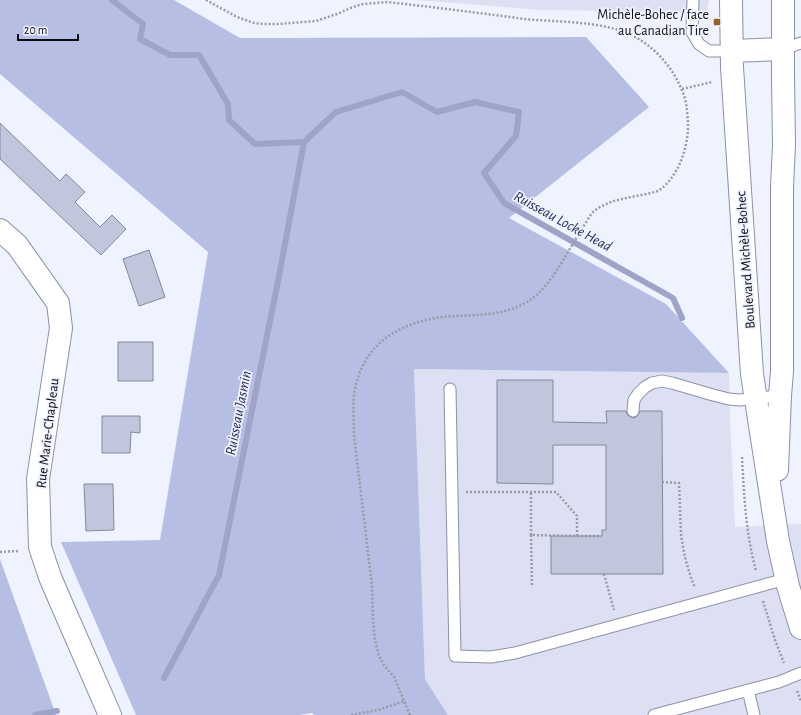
<svg xmlns="http://www.w3.org/2000/svg" width="801" height="715" font-family="'Alegreya Sans',sans-serif">
	<rect width="100%" height="100%" fill="#eff2ff"/>
	<!-- built -->
	<path fill="#dde0f2" d="M416,0H709L707,12L541,10Z
		M414,369L729,373L730,416L735,527L801,524V715H448L425,679Z"/>
	<!-- forest -->
	<path fill="#b7bee3" d="M0,0H174L240,38L586,37L649,107L509,218L666,304L729,373L414,369L425,679L448,715H314L312,713L300,715H136L61,542L160,540L208,252L0,74Z
		M0,559L56,715H0Z"/>
	<g fill="none" stroke-linecap="round" stroke-linejoin="round">
		<!-- stream -->
		<path stroke="#9da4c8" stroke-width="6" d="M112,0L143,24L140,39L170,55H199L228,104L229,120L255,144L304,142L336,112L402,92L437,112L475,102L519,112L516,136L484,173L504,203L673,298L682,318
			M164,678L219,575L279,276L304,142
			M35,715L57,711"/>
	</g>
	<!-- building -->
	<path fill="#c2c6dc" stroke="#84889c" d="M0,123L60,181L66,174L85,192L75,202L100,227L112,215L126,229L101,255L0,159Z
		M149,250L165,297L139,306L123,259Z
		M118,342H153V381H118Z
		M497,380H553V422L607,423L606,411H626L627,414L629,416L633,418L636,417L638,415L640,411H662L663,574H551V536H602V530H606V445H553V484L497,483Z
		M102,416H140V433L131,432L130,453H102Z
		M84,484H113L114,530L86,531Z"/>
	<g fill="none" stroke-linecap="round" stroke-linejoin="round">
		<!-- lane casing -->
		<g stroke="#8c90a5" stroke-width="13">
			<path id="lane" d="M693,0L692,32L699,44L709,51H732
				M783,49L801,43
				M450,389L455,656L491,657L515,653L786,579
				M633,411L634,400L638,394L645,387L652,383L662,381L672,383L713,395L729,399L740,400L756,398L780,396
				M748,690L754,715
				M654,715L779,682L801,673"/>
		</g>
		<!-- street casing -->
		<g stroke="#8c90a5" stroke-width="24">
			<path id="street" d="M0,230L17,245L58,303L61,328L38,479L40,547L50,577L59,598L110,715"/>
		</g>
		<!-- secondary casing -->
		<g stroke="#8c90a5" stroke-width="24">
			<path id="secondary" d="M731,0L732,67L752,374L778,541L788,586L801,628
				M732,51L783,49
				M777,470L780,396L782,371V187L784,145L783,77V0"/>
		</g>
		<!-- path -->
		<path stroke="#989ba5" stroke-width="2.5" stroke-dasharray="2 2" stroke-linecap="butt" d="M206,0L237,17L254,23L263,24H278L316,21L337,14L353,7L363,4L387,2C433,7 479,13 525,19C555,22 586,21 615,29C646,37 672,63 683,93C687,102 687,112 688,122C689,147 678,178 658,191C636,198 611,197 593,212C588,218 584,226 580,232C566,254 551,286 530,300C503,318 472,314 442,317C398,323 364,344 355,389C352,402 354,421 354,435L372,586L373,620L375,640L379,656L384,665L394,677L410,715
			M682,89L712,82
			M742,457C744,496 746,534 756,571
			M662,482L679,483C680,500 680,517 681,533C683,552 688,571 695,588
			M466,492H556L577,516V536L531,535L532,587
			M531,535V492
			M577,536H602
			M0,552L19,551
			M604,574L614,610
			M763,601L775,640L784,663
			M797,691L801,701
			M351,715L378,710L405,701"/>
		<!-- lane -->
		<use href="#lane" stroke="#fff" stroke-width="11"/>
		<!-- street -->
		<use href="#street" stroke="#fff" stroke-width="22"/>
		<!-- secondary -->
		<use href="#secondary" stroke="#fff" stroke-width="22"/>
	</g>
	<!-- markers -->
	<rect fill="#9a621d" stroke="#eff2ff" stroke-width="1.5" x="713" y="18" width="8" height="8" rx="2"/>
	<g text-anchor="middle" stroke-width="3.5" stroke-linejoin="round" paint-order="stroke">
		<!-- poi labels -->
		<g font-size="14" fill="#0b0c13" stroke="#eff2ff" text-anchor="end">
			<text x="709" y="19">Michèle-Bohec / face<tspan x="709" dy="16">au Canadian Tire</tspan></text>
		</g>
		<!-- street labels -->
		<g font-size="14" fill="#0b0c13" stroke="#eff2ff">
			<text transform="translate(745 260) rotate(-94)" y="5">Boulevard Michèle-Bohec</text>
			<text transform="translate(47 433) rotate(-83)" y="5">Rue Marie-Chapleau</text>
		</g>
		<!-- water labels -->
		<g font-size="15" font-style="italic" fill="#262a59" stroke="#eff2ff">
			<text transform="translate(563 221) rotate(29)" y="5">Ruisseau Locke Head</text>
			<text transform="translate(238 413) rotate(-79)" y="5">Ruisseau Jasmin</text>
		</g>
	</g>
	<!-- scale -->
	<path d="M18 34v6h60v-6" fill="none" stroke="#0b0c13" stroke-width="2"/>
	<text x="24" y="34" font-size="12" fill="#0b0c13" stroke="#eff2ff" stroke-width="3" paint-order="stroke">20 m</text>
</svg>
